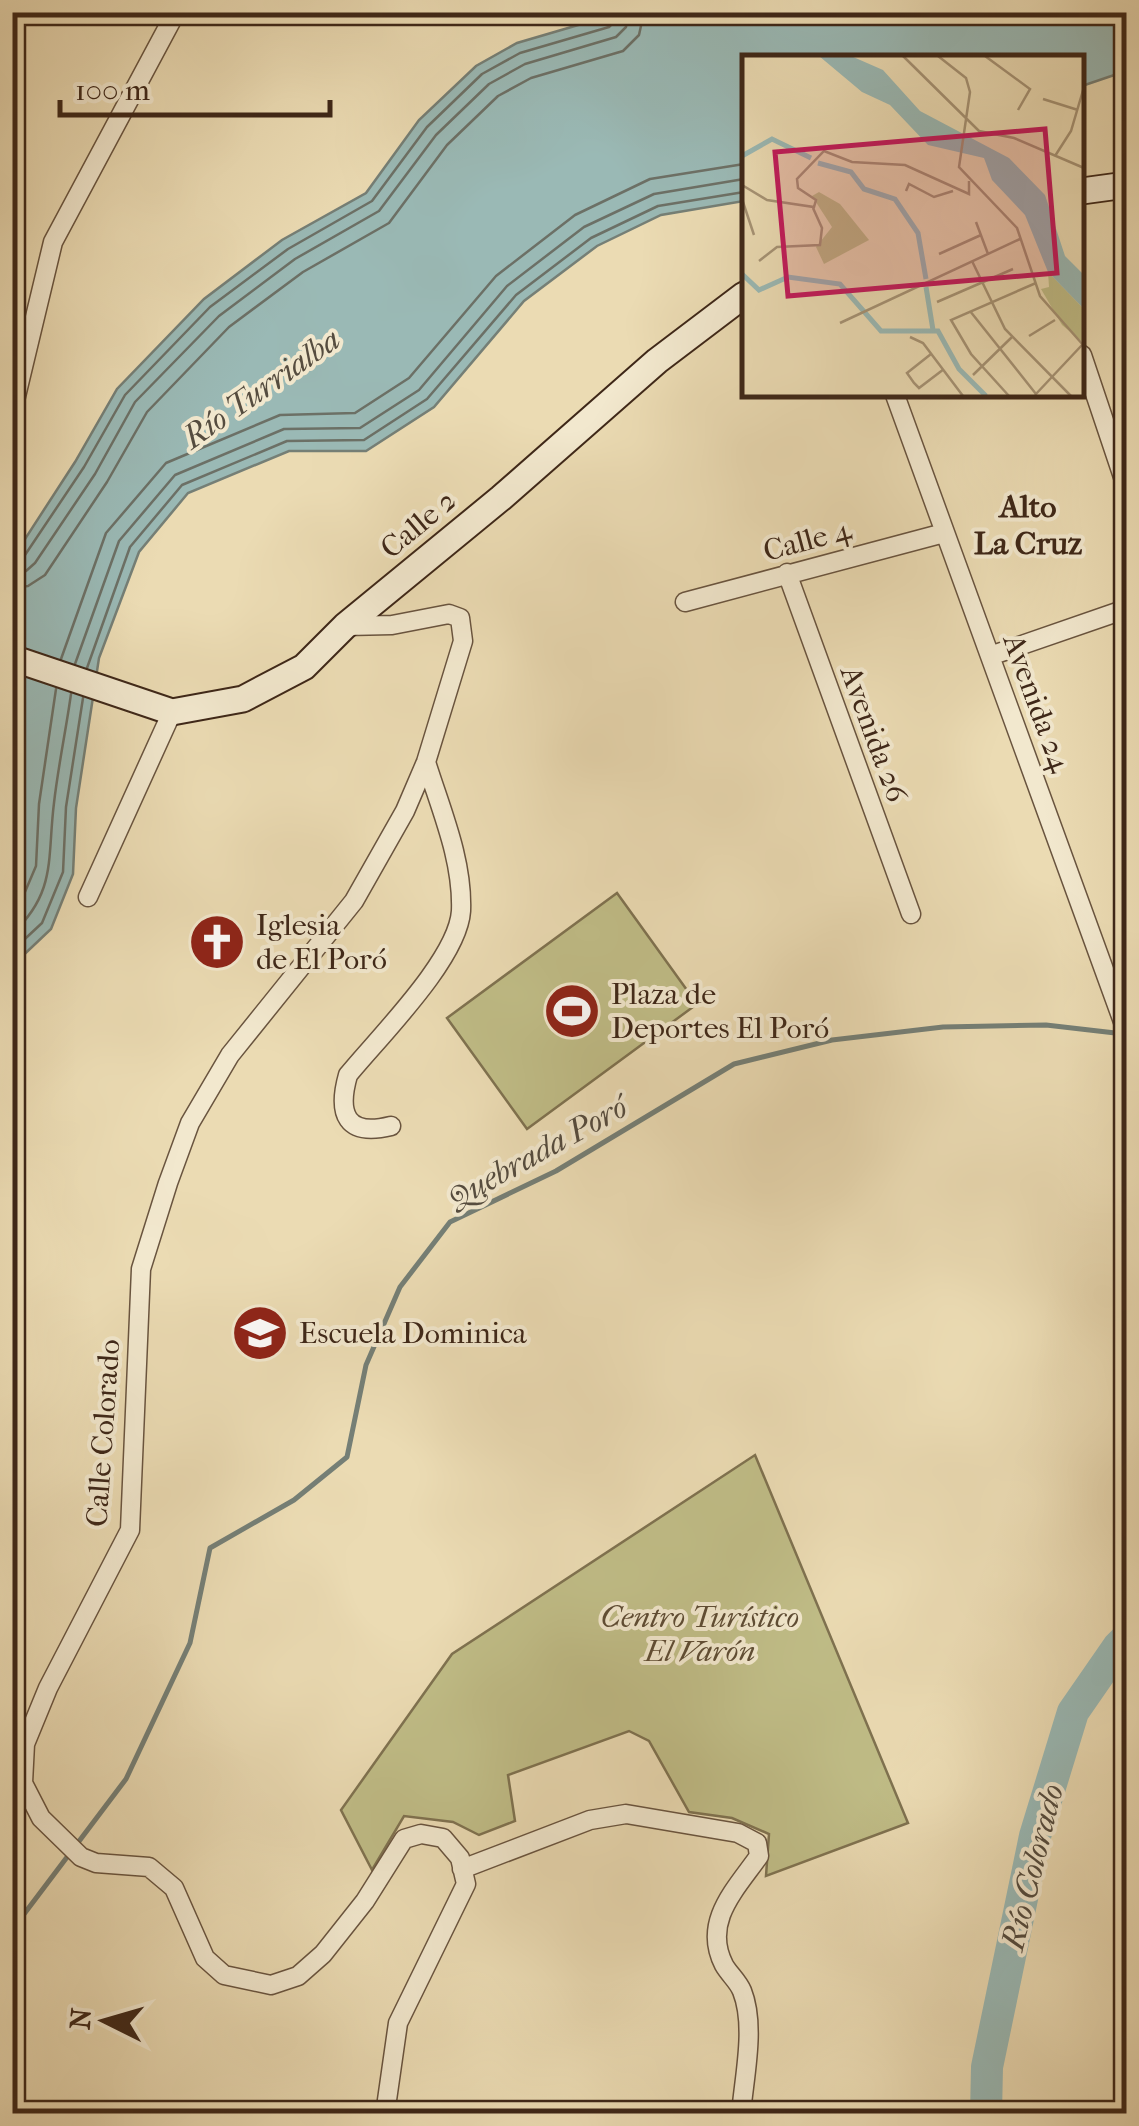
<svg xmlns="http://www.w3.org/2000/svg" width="1139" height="2126" font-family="'IM FELL French Canon',serif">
	<rect width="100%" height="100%" fill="#ebdbb3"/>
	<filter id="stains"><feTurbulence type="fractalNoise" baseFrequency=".002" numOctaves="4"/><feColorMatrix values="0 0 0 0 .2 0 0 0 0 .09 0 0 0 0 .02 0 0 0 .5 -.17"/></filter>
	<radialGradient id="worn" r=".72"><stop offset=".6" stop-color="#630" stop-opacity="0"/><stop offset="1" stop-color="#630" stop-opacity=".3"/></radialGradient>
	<!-- green -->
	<path fill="#c0bd87" stroke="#7f7250" stroke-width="2.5" d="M617,893L697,1004L527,1129L447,1018Z
		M755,1455L908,1823L766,1876L769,1834L732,1818L689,1812L649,1741L629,1731L508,1775L515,1821L479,1835L453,1822L404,1816L372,1870L341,1810L452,1654Z"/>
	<!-- water -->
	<path fill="#9ab9b5" stroke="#757f76" stroke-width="2.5" d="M619,13H1126V71L1082,86V58H744V201L661,215L597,246L524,301L434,407L366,451H289L188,493L139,552L99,658L76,808L73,874L51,929L13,965L12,559L75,462L117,389L204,299L282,240L366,193L419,120L476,66L517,43Z"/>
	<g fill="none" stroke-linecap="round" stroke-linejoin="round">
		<!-- shore -->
		<path stroke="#6c7066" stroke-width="2.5" d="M12,560L25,555L84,467L125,395L210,307L288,249L372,201L427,127L482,74L520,53L609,27L615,21L616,12
			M12,573L26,571L35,563L95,474L135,402L219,316L295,259L379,211L436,135L489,84L525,64L616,37L626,27L629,12
			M12,588L28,586L45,575L107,482L147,412L229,327L303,272L389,223L447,145L498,96L531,78L623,51L639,35L644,12
			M61,659L106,533L166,463L280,415L355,413L409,378L496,276L575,215L650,179L744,164
			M75,664L119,541L175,475L284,429L360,428L419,390L507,286L584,227L654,194L744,179
			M87,668L130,547L182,485L287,441L364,440L427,399L516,295L591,238L658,206L744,192
			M12,913L19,906L36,866L39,804L56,689
			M12,934C57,892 47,858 54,803C58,767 66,730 71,694
			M12,951L42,923L63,872L66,807L83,698"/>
		<!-- stream -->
		<path stroke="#757f76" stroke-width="5" d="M12,1930L126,1779L190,1643L210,1548L294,1500L347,1457L366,1365L400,1287L450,1222L556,1171L734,1064L832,1040L943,1027L1046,1025L1124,1034"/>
		<!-- river -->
		<path stroke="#9ab9b5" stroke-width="32" d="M986,2114L987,2067L1035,1836L1073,1712L1118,1647L1126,1639"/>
		<!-- street casing -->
		<g stroke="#69543f" stroke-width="21">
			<path id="street" d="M1082,355L1126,486
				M895,395L1126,1030
				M12,413L53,242L176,12
				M787,573L911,914
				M685,602L944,533
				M346,626L392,625L449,614L460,618L463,641L426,762L405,811L354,901L230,1055L190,1123L168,1183L141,1269L130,1530L48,1688L25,1744L23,1783L41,1818L81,1857L96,1863L149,1867L174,1888L205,1958L224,1975L271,1985L298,1976L323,1954L365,1901L404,1839L421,1834L443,1838L460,1858L466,1884L398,2023L385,2114
				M990,656L1126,609
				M88,897L172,712
				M391,1126C346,1137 337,1114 348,1075C379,1037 458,959 461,911C463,860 441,810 426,762
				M462,1869L590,1820L626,1814L738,1833L757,1843L759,1856C735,1890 702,1922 724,1965C729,1974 738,1981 742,1991C756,2026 744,2077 741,2114"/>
		</g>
		<!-- secondary casing -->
		<g stroke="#3e2718" stroke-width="29">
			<path id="secondary" d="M1082,191L1126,185
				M12,658L172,712L243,699L304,667L345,626L501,498L657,361L744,295"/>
		</g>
		<!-- street -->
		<use href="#street" stroke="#f2e8ce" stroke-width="18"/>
		<!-- secondary -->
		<use href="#secondary" stroke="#f2e8ce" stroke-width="25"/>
	</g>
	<!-- icons -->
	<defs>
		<g id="church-disc" transform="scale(2.875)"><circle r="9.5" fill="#8f2418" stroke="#f2e8ce"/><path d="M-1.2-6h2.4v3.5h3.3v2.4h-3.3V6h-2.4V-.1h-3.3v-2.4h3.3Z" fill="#fff"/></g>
		<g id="stadium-disc" transform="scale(2.875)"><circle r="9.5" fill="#8f2418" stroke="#f2e8ce"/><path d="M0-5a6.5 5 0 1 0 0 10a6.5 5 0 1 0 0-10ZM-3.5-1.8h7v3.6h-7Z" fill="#fff"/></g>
		<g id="school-disc" transform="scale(2.875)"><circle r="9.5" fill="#8f2418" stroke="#f2e8ce"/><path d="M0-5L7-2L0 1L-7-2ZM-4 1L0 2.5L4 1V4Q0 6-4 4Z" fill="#fff"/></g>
	</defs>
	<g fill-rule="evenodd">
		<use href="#church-disc" x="217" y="942"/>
		<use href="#stadium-disc" x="572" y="1011"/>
		<use href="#school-disc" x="260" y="1333"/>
	</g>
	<g text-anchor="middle" stroke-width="8" stroke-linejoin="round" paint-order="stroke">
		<!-- street labels -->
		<g font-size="30" fill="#3e2718" stroke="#f2e8ce">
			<text transform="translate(418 524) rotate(-40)" y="10">Calle 2</text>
			<text transform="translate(807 540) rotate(-15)" y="10">Calle 4</text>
			<text transform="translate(1037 703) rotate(70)" y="10">Avenida 24</text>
			<text transform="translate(874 734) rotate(70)" y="10">Avenida 26</text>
			<text transform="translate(103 1433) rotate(-86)" y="10">Calle Colorado</text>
		</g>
		<!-- poi labels -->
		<g font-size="30" fill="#3e2718" stroke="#f2e8ce" text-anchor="start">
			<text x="256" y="935">Iglesia<tspan x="256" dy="34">de El Poró</tspan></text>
			<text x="611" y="1004">Plaza de<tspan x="611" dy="34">Deportes El Poró</tspan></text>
			<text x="299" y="1343">Escuela Dominica</text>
		</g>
		<!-- park labels -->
		<g font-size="30" font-style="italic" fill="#5e4c34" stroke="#f2e8ce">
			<text x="700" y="1627">Centro Turístico<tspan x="700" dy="34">El Varón</tspan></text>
		</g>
		<!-- water labels -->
		<g font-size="32" font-style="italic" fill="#554c3f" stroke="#f2e8ce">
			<text transform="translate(261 388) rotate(-35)" y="11">Río Turrialba</text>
			<text transform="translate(537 1152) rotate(-29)" y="11">Quebrada Poró</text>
			<text transform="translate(1032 1867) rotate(-76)" y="11">Río Colorado</text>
		</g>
		<!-- neighbourhood labels -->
		<g font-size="32" font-weight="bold" fill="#3e2718" stroke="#f2e8ce">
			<text x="1028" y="517">Alto<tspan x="1028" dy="37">La Cruz</tspan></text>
		</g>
	</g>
	<!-- overview -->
	<g transform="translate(742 55)">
		<rect width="342" height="342" fill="#ebdbb3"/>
		<path d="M77,137L98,149L127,185L82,209L74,192L90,172L70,141ZM306,217L342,254V288L320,270L299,234L307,232Z" fill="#c0bd87"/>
		<path d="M77,1H109L141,15L178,56L267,103L303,140L323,201L342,220V254L306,217L283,160L250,125L242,103L186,90L148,50L120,37Z" fill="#9ab9b5"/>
		<path fill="none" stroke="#9ab9b5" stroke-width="5" d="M0,101L30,84L69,103M76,108L109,117L122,134L153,144L176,178L184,224M0,219L17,235L46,222L98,229L139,276H196L217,314L244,341M184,232L191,275"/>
		<path fill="none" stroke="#a69375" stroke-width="2.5" d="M161,1L237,76L272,83L342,113M196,1L224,23L228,37L217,112L275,173L298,241L342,291M243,1L288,34L276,55M301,44L336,55M313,101L329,76L342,32M0,130L25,145L72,152L74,145L56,133L55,124L82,96L110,107L163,110L227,139V126M164,136L167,129L192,142L211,136M0,144L12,180M234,167L246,199M197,199L239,180M17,206L35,192L78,190L80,173L71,153M230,206L263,274L329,341M195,247L271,214M228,256L294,339M98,268L278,184M287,281L313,265M168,282L181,288L221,341M189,299L165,318L172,328L177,333L202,314M231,320L270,282M293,340L340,290M267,341L229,299L209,265L294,228"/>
		<path fill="#c2185b" fill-opacity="0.15" stroke="#c2185b" stroke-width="5" d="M303,74L315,218L46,241L33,97Z"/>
		<rect width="342" height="342" fill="none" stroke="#3e2718" stroke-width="5"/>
	</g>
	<!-- margin -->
	<rect width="1139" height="2126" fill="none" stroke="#ebdbb3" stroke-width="50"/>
	<rect x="15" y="15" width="1109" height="2096" fill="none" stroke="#3e2718" stroke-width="5"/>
	<rect x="25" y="25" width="1089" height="2076" fill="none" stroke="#3e2718" stroke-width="2.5"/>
	<!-- north arrow -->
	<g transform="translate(105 2021) rotate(275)" stroke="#f2e8ce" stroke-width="8" paint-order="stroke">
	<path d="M0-8L18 38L0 25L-18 38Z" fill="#3e2718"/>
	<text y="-15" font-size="28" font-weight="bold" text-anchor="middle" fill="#3e2718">N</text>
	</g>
	<!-- scale -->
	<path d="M60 100v15h270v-15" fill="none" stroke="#3e2718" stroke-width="5"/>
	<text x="75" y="100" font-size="30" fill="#3e2718" stroke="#f2e8ce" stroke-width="8" paint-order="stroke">100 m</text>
	<rect width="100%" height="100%" filter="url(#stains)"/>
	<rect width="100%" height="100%" fill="url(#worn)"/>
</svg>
